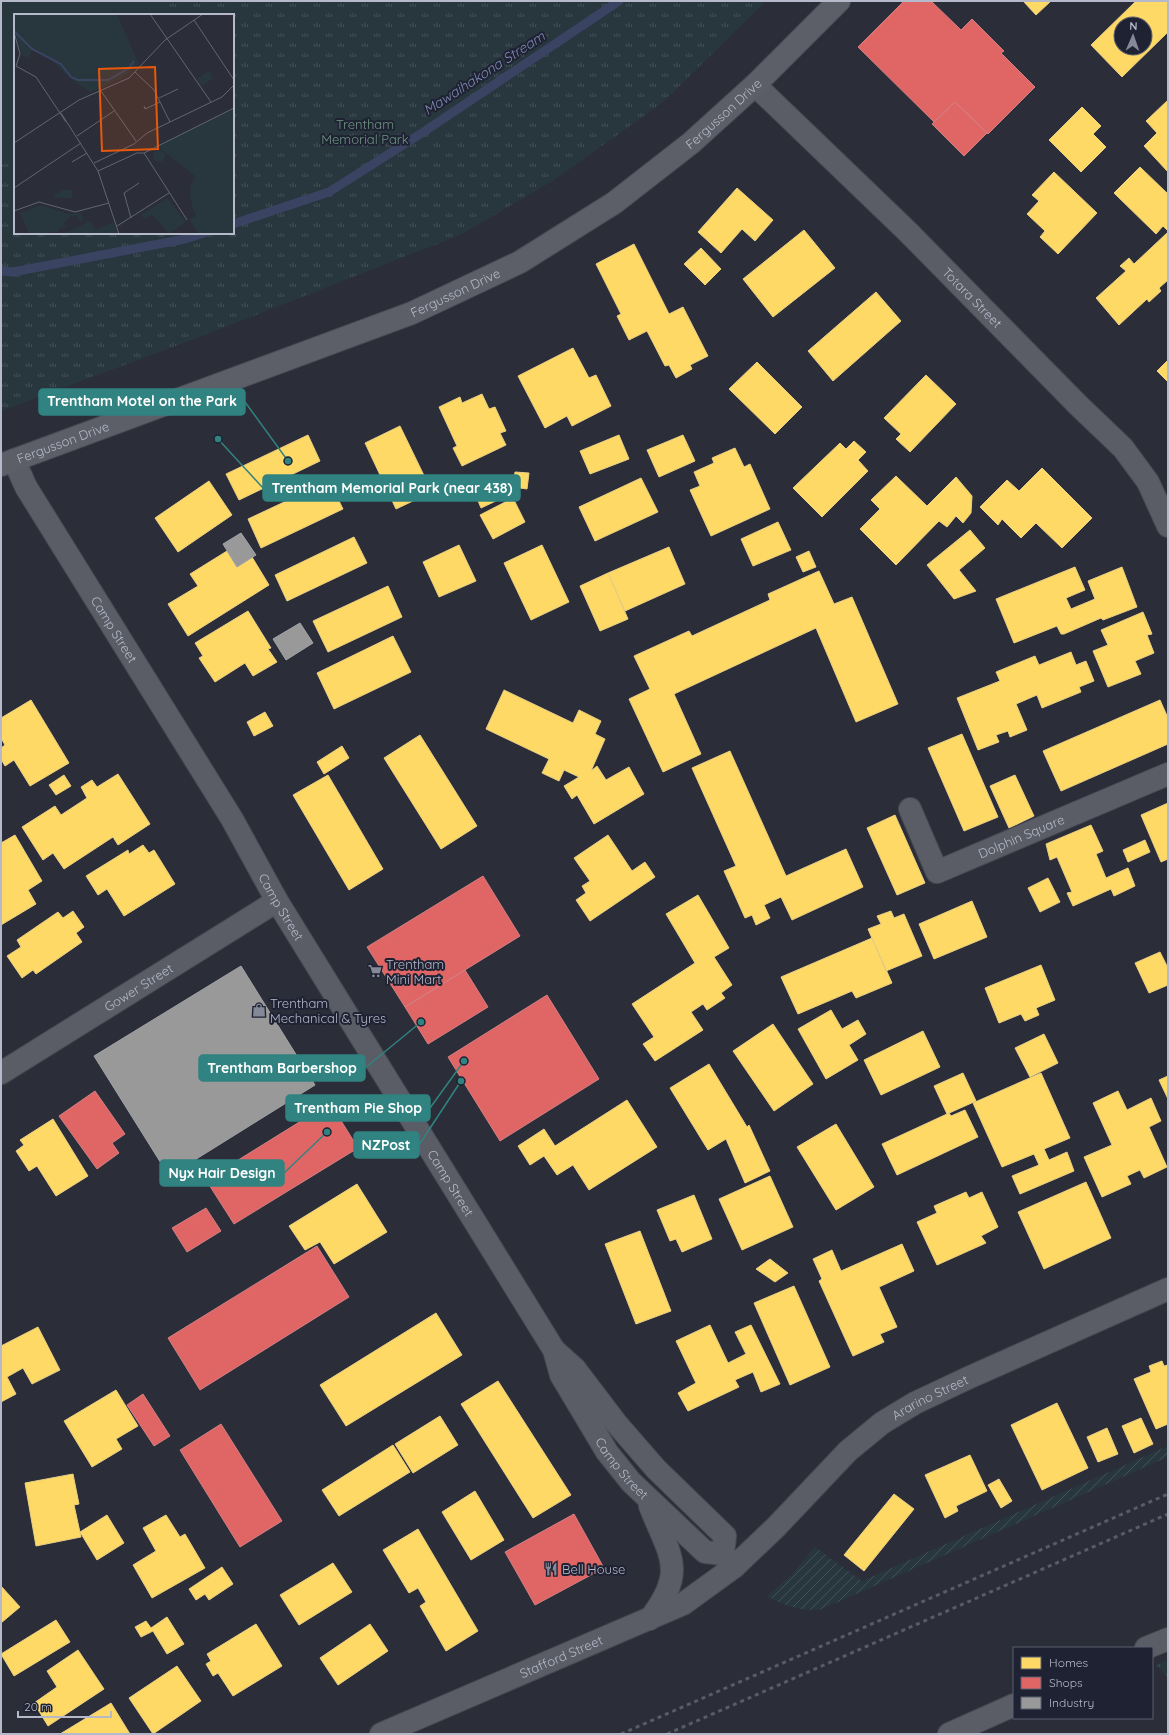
<svg xmlns="http://www.w3.org/2000/svg" width="1169" height="1735" font-family="Quicksand,sans-serif">
	<defs>
		<pattern id="park-tufts" width="24" height="20" patternUnits="userSpaceOnUse"><rect width="24" height="20" fill="#28363e"/><path d="M3 7l-1-3M5 7V3M7 7l1-3M15 17l-1-3M17 17v-4M19 17l1-3" fill="none" stroke="#455159"/></pattern>
		<pattern id="garden-furrows" width="10" height="10" patternUnits="userSpaceOnUse"><rect width="10" height="10" fill="#28363e"/><path d="M-1 1l2-2M0 10L10 0M9 11l2-2" fill="none" stroke="#455159"/></pattern>
	</defs>
	<rect width="100%" height="100%" fill="#2b2e38"/>
	<!-- park -->
	<path fill="url(#park-tufts)" fill-rule="evenodd" d="M1,1H766L662,103L554,180L460,235L197,338L1,411ZM15,15H233V233H15Z
		M1168,1660V1677L1156,1665Z"/>
	<!-- garden -->
	<path fill="url(#garden-furrows)" d="M1168,1446V1457L822,1609C802,1612 784,1606 767,1596L791,1575L815,1547L862,1581Z"/>
	<!-- pitch -->
	<path fill="#28363e" d="M1,1H156L149,15H15V160L1,165Z"/>
	<!-- homes -->
	<path fill="#ffd966" stroke="#e9cf84" fill-rule="evenodd" d="M1023,1H1051L1036,15Z
		M1136,1H1168V32L1122,77L1091,45ZM1121,24H1145V48H1121Z
		M1168,100V172L1144,146L1157,133L1146,121Z
		M1082,107L1101,126L1093,134L1106,147L1081,172L1049,140Z
		M1140,167L1168,194V231L1163,226L1156,234L1114,193Z
		M1054,172L1097,213L1058,254L1040,237L1045,231L1027,214L1039,201L1032,195Z
		M737,188L773,220L755,241L742,229L721,253L698,232Z
		M804,230L835,268L773,317L743,279Z
		M1167,233L1168,280L1159,288L1161,291L1149,302L1147,299L1119,325L1096,298L1126,271L1120,266L1129,258L1134,264Z
		M634,244L669,314L683,307L708,356L690,365L692,369L676,378L669,365L665,366L647,331L629,340L617,316L621,314L596,264Z
		M701,248L721,269L705,285L684,264Z
		M876,292L901,321L833,381L808,351Z
		M573,348L589,378L596,375L611,406L572,426L567,416L545,428L518,376Z
		M1168,360V382L1157,371Z
		M757,362L802,407L775,434L729,389Z
		M926,375L956,404L910,452L896,439L901,434L884,418Z
		M482,394L489,409L495,407L506,431L500,433L506,445L462,466L453,448L457,446L439,407L460,397L462,403Z
		M400,426L432,492L396,509L365,443Z
		M308,435L320,461L239,500L226,474Z
		M619,435L629,459L590,474L580,451Z
		M683,435L695,461L659,477L647,450Z
		M854,441L866,452L858,460L868,471L822,517L793,488L840,443L846,449Z
		M735,448L744,467L750,464L770,509L711,536L690,490L700,486L694,472L714,463L712,458Z
		M1042,468L1092,518L1062,548L1036,523L1021,538L1002,519L998,525L980,507L1007,480L1019,491Z
		M515,472L529,473L527,489L513,487Z
		M487,476L498,500L481,508L471,484Z
		M896,476L927,506L956,477L972,496L971,513L963,523L956,516L947,527L939,521L896,565L860,529L880,509L871,500Z
		M641,478L658,512L595,541L579,507Z
		M209,481L232,515L178,552L155,518Z
		M329,481L343,509L261,548L248,519Z
		M513,498L525,522L493,539L480,515Z
		M778,522L791,550L753,566L741,539Z
		M970,530L985,548L959,570L976,591L954,599L927,565Z
		M354,537L367,563L287,601L275,575Z
		M459,545L476,581L439,597L423,562Z
		M542,545L569,602L531,620L504,563Z
		M669,547L685,584L625,611L608,573Z
		M227,551L237,567L252,557L269,585L188,636L168,604L198,586L190,574Z
		M809,551L816,567L803,572L796,557Z
		M1075,567L1085,590L1066,598L1071,609L1095,599L1088,581L1122,567L1137,607L1103,620L1101,618L1064,634H1061L1057,626L1014,643L996,599Z
		M819,571L834,604L852,597L898,704L856,722L816,628L674,694L701,754L663,772L629,699L650,689L634,656L689,631L692,636L770,600L768,594Z
		M608,573L628,619L600,631L580,586Z
		M388,586L402,617L328,652L313,621Z
		M248,611L271,648L268,649L277,662L253,676L245,663L215,682L199,658L203,656L195,643Z
		M1143,612L1152,634L1147,635L1154,653L1135,661L1141,674L1108,687L1093,651L1108,645L1101,630Z
		M393,636L411,672L334,709L317,673Z
		M1071,652L1076,665L1086,661L1094,681L1079,687L1081,692L1042,708L1037,695L1016,704L1027,730L1010,737L1008,731L996,735L999,742L978,750L957,698L1000,681L996,672L1035,656L1039,665Z
		M504,690L573,723L579,710L601,721L595,734L605,739L591,771L597,766L606,780L629,767L644,794L594,824L577,795L572,799L564,786L579,777L564,770L559,781L542,773L549,759L486,729Z
		M31,700L69,763L30,786L14,760L5,766L1,759V748L5,745L1,738V718Z
		M1160,700L1168,718V744L1061,791L1043,751Z
		M265,712L273,726L254,736L247,722Z
		M962,734L998,817L964,831L928,748Z
		M420,735L477,826L441,849L384,758Z
		M342,746L349,758L324,774L317,762Z
		M730,751L786,876L846,849L863,887L792,920L781,897L764,905L770,918L756,925L752,915L745,918L724,871L736,866L692,768Z
		M118,774L150,824L118,845L113,837L64,869L53,853L43,860L22,827L55,806L61,815L87,798L81,787L92,780L97,787Z
		M64,775L71,786L56,795L49,785Z
		M328,775L383,869L349,890L293,795Z
		M1015,775L1034,816L1009,828L990,786Z
		M1168,803V859L1161,862L1141,815Z
		M895,815L925,883L897,895L867,828Z
		M1091,825L1103,851L1096,854L1106,878L1128,868L1135,886L1114,896L1111,889L1073,906L1067,893L1072,892L1057,857L1050,860L1046,844Z
		M15,835L42,881L28,890L36,904L1,925V843Z
		M608,835L632,871L645,862L655,877L590,921L576,900L586,893L582,886L590,881L574,858Z
		M1145,840L1150,852L1128,862L1123,850Z
		M143,845L149,853L154,850L175,884L124,916L107,889L98,895L86,876L128,850L129,854Z
		M1048,878L1060,902L1040,912L1028,888Z
		M698,895L729,948L714,957L732,985L721,993L725,998L707,1010L703,1004L691,1012L703,1030L655,1061L643,1044L654,1037L632,1004L695,963L666,914Z
		M972,901L987,937L934,959L919,924Z
		M73,911L84,927L76,933L82,942L36,974L33,970L22,978L7,956L21,947L17,940L58,912L63,918Z
		M891,911L894,918L904,914L922,956L886,971L868,929L881,924L877,916Z
		M872,938L892,983L856,998L852,991L798,1014L781,977Z
		M1160,952L1168,968V985L1149,993L1135,963Z
		M1041,965L1055,1000L1036,1008L1039,1015L1025,1021L1021,1014L999,1023L985,988Z
		M831,1010L842,1029L858,1020L866,1034L849,1045L858,1060L826,1079L798,1029Z
		M773,1024L813,1084L774,1111L733,1051Z
		M923,1031L940,1067L881,1095L864,1060Z
		M1044,1034L1058,1063L1030,1077L1015,1048Z
		M709,1064L747,1127L749,1125L770,1171L745,1183L726,1139L708,1150L670,1088Z
		M963,1073L976,1101L947,1114L934,1086Z
		M1041,1073L1070,1138L1044,1149L1049,1160L1067,1152L1074,1171L1020,1194L1012,1176L1039,1165L1034,1154L1002,1167L973,1103Z
		M1168,1076V1099L1159,1080Z
		M1118,1091L1127,1110L1151,1098L1161,1121L1149,1127L1167,1167L1144,1178L1140,1170L1127,1176L1131,1184L1102,1197L1084,1157L1112,1145L1093,1103Z
		M627,1100L657,1147L589,1190L573,1165L557,1175L544,1156L530,1165L518,1146L544,1129L555,1146Z
		M965,1110L978,1137L897,1175L882,1144L947,1114L949,1113L951,1116Z
		M53,1119L88,1176L56,1196L37,1166L29,1171L16,1151L24,1145L20,1140Z
		M836,1124L874,1187L836,1210L797,1147Z
		M770,1176L793,1227L742,1250L719,1199Z
		M1086,1182L1111,1238L1044,1269L1018,1212Z
		M357,1184L387,1232L334,1264L320,1242L305,1250L289,1226Z
		M966,1192L969,1198L982,1192L998,1227L981,1236L986,1243L937,1265L917,1222L937,1213L934,1206Z
		M694,1195L712,1239L682,1252L676,1239L670,1241L657,1210Z
		M640,1231L671,1311L636,1324L605,1244Z
		M902,1244L914,1271L879,1287L897,1327L880,1334L884,1342L853,1356L819,1281L822,1279L813,1259L832,1250L841,1271Z
		M770,1259L788,1273L775,1282L756,1269Z
		M794,1286L830,1367L790,1385L754,1303Z
		M436,1313L462,1355L346,1426L320,1385Z
		M710,1325L728,1363L746,1354L735,1332L751,1325L780,1384L761,1392L753,1372L735,1380L739,1387L688,1411L678,1393L696,1383L676,1341Z
		M38,1327L60,1370L32,1384L23,1368L7,1377L16,1394L1,1402V1346Z
		M1162,1361L1164,1366L1168,1365V1424L1156,1429L1134,1379L1151,1372L1149,1366Z
		M498,1381L571,1495L533,1518L461,1404Z
		M116,1390L138,1426L116,1439L122,1449L92,1467L64,1421Z
		M1057,1403L1088,1468L1042,1490L1011,1425Z
		M440,1416L458,1445L413,1473L395,1444Z
		M1141,1418L1153,1444L1134,1453L1122,1426Z
		M1107,1428L1118,1454L1098,1462L1087,1437Z
		M393,1445L410,1472L339,1516L322,1490Z
		M970,1455L987,1491L956,1506L958,1511L945,1518L925,1475Z
		M73,1474L79,1504L74,1505L81,1537L36,1546L25,1483Z
		M999,1479L1012,1501L1001,1508L988,1485Z
		M475,1491L504,1540L471,1560L442,1512Z
		M894,1494L914,1509L864,1571L844,1555Z
		M107,1515L124,1543L97,1560L80,1532Z
		M166,1515L180,1537L185,1534L205,1568L152,1598L133,1565L156,1551L143,1528Z
		M418,1529L478,1631L446,1651L420,1606L426,1602L418,1588L409,1593L383,1550Z
		M333,1563L352,1592L299,1625L280,1595Z
		M222,1567L233,1584L209,1600L205,1594L196,1600L189,1589Z
		M1,1586L20,1607L1,1623Z
		M167,1617L184,1644L167,1654L153,1631L141,1637L135,1627L146,1621L151,1628Z
		M56,1620L70,1642L14,1676L1,1654Z
		M256,1624L282,1666L233,1696L218,1673L213,1676L206,1664L211,1661L207,1654Z
		M370,1624L388,1651L338,1685L320,1658Z
		M78,1650L104,1689L48,1726L34,1703L57,1687L47,1671Z
		M177,1666L201,1701L153,1734L129,1698Z
		M111,1703L130,1734H60Z"/>
	<!-- shops -->
	<path fill="#e06666" stroke="#d37f84" d="M904,1H931L961,30L972,19L1004,51L1001,53L1035,87L988,134L955,102L934,122L858,47Z
		M955,102L987,133L964,156L932,124Z
		M483,876L520,936L405,1007L367,947Z
		M465,970L488,1007L428,1044L405,1007Z
		M547,995L599,1079L500,1141L448,1057Z
		M95,1091L125,1134L112,1143L119,1153L97,1169L59,1116Z
		M330,1103L358,1148L234,1224L206,1180Z
		M206,1208L221,1231L187,1252L172,1228Z
		M317,1246L349,1297L200,1390L168,1338Z
		M143,1394L170,1436L154,1446L127,1405Z
		M221,1424L282,1521L240,1547L180,1450Z
		M574,1514L604,1568L535,1605L505,1552Z"/>
	<!-- industry -->
	<path fill="#999" stroke="#a1a3a7" d="M241,533L256,555L237,567L223,544Z
		M300,623L313,643L286,660L273,639Z
		M241,966L315,1085L169,1176L94,1056Z"/>
	<g fill="none" stroke-linecap="round" stroke-linejoin="round">
		<!-- stream -->
		<path stroke="#3a4362" stroke-width="9" d="M233,224L329,192L425,131L619,1
			M1,271L13,272L185,239L204,233"/>
		<!-- minor casing -->
		<g stroke="#474951" stroke-width="24">
			<g id="minor">
				<path id="s1" d="M755,85L908,232L1078,405L1123,448L1148,482L1168,526"/>
				<path id="s2" d="M14,460L26,487L232,819L277,901L554,1350L561,1375L607,1452L631,1482L705,1552L723,1554L734,1567"/>
				<path id="s3" d="M910,809L937,872L1168,774"/>
				<path id="s4" d="M1,1073L277,901"/>
				<path d="M555,1351L575,1369L616,1423L656,1469L725,1536L723,1554"/>
				<path d="M650,1619C688,1570 669,1555 650,1506"/>
				<path d="M1146,1648L1168,1639"/>
				<path id="s5" d="M381,1734L683,1604L734,1567L776,1527L848,1451L882,1423L915,1403L968,1378L1168,1289"/>
				<path d="M949,1734L1014,1705"/>
			</g>
		</g>
		<!-- major casing -->
		<g stroke="#494b55" stroke-width="24">
			<g id="major">
				<path id="s6" d="M1,465L412,313L520,262L614,203L691,143L755,85L839,1"/>
			</g>
		</g>
		<!-- minor -->
		<use href="#minor" stroke="#5b5d66" stroke-width="22"/>
		<!-- major -->
		<use href="#major" stroke="#5d5f68" stroke-width="22"/>
		<!-- rail -->
		<path stroke="#595c64" stroke-width="3" stroke-dasharray="4 4" stroke-linecap="butt" d="M621,1734L1168,1494
			M667,1734L1168,1514"/>
	</g>
	<!-- icons -->
	<defs>
		<g id="supermarket-bare" transform="scale(1.08)"><path d="M-6-5.5h2.5l.6 2H6L4.5 2H-2.5L-4.4-4H-6ZM-1.5 3.2a1.3 1.3 0 1 0 .1 0ZM3 3.2a1.3 1.3 0 1 0 .1 0Z" fill="#858896" stroke="#1e2233" stroke-width="2.5" paint-order="stroke"/></g>
		<g id="shop-bare" transform="scale(1.08)"><path d="M-5-2.5h2.3a2.7 3.5 0 0 1 5.4 0H5L5.5 6h-11ZM-1.5-2.5h3a1.5 2.3 0 0 0-3 0Z" fill="#858896" stroke="#1e2233" stroke-width="2.5" paint-order="stroke"/></g>
		<g id="restaurant-bare" transform="scale(1.08)"><path d="M-5-6h1v4h1v-4h1v4h1v-4h1v5L-1.5 .5V6h-2V.5L-5-1ZM5-6V6H3V1.5H1.5Q1.5-4 5-6Z" fill="#858896" stroke="#1e2233" stroke-width="2.5" paint-order="stroke"/></g>
	</defs>
	<g fill-rule="evenodd">
		<use href="#supermarket-bare" x="375" y="971"/>
		<use href="#shop-bare" x="259" y="1010"/>
		<use href="#restaurant-bare" x="551" y="1569"/>
	</g>
	<g text-anchor="middle" stroke-width="4" stroke-linejoin="round" paint-order="stroke">
		<!-- street labels -->
		<g font-size="13" fill="#b5b9c9" stroke="#1e2233">
			<text dy="5" stroke="none"><textPath href="#s6" startOffset="810">Fergusson Drive</textPath></text>
			<text dy="5" stroke="none"><textPath href="#s6" startOffset="486">Fergusson Drive</textPath></text>
			<text dy="5" stroke="none"><textPath href="#s1" startOffset="304">Totara Street</textPath></text>
			<text dy="5" stroke="none"><textPath href="#s6" startOffset="66">Fergusson Drive</textPath></text>
			<text dy="5" stroke="none"><textPath href="#s2" startOffset="197">Camp Street</textPath></text>
			<text dy="5" stroke="none"><textPath href="#s3" startOffset="160">Dolphin Square</textPath></text>
			<text dy="5" stroke="none"><textPath href="#s2" startOffset="521">Camp Street</textPath></text>
			<text dy="5" stroke="none"><textPath href="#s4" startOffset="162">Gower Street</textPath></text>
			<text dy="5" stroke="none"><textPath href="#s2" startOffset="845">Camp Street</textPath></text>
			<text dy="5" stroke="none"><textPath href="#s5" startOffset="653">Ararino Street</textPath></text>
			<text dy="5" stroke="none"><textPath href="#s2" startOffset="1179">Camp Street</textPath></text>
			<text dy="5" stroke="none"><textPath href="#s5" startOffset="196">Stafford Street</textPath></text>
		</g>
		<!-- park labels -->
		<g font-size="13" fill="#6e9881" stroke="#1e2233">
			<text x="365" y="129">Trentham<tspan x="365" dy="15">Memorial Park</tspan></text>
		</g>
		<!-- poi labels -->
		<g font-size="13" fill="#b5b9c9" stroke="#1e2233" text-anchor="start">
			<text x="386" y="969">Trentham<tspan x="386" dy="15">Mini Mart</tspan></text>
			<text x="270" y="1008">Trentham<tspan x="270" dy="15">Mechanical &amp; Tyres</tspan></text>
			<text x="562" y="1574">Bell House</text>
		</g>
		<!-- water labels -->
		<g font-size="14" font-style="italic" fill="#7e89af" stroke="#1e2233">
			<text transform="translate(484 73) rotate(-33)" y="5">Mawaihakona Stream</text>
		</g>
	</g>
	<!-- overview -->
	<g transform="translate(14 14)">
		<rect width="220" height="220" fill="#2b2e38"/>
		<path d="M49,176H58V184H41V181ZM39,195L54,200L67,199L69,207L65,209L67,208L62,201L56,203L49,210L53,212L45,215Z" fill="#28363e"/>
		<path d="M0,0H103L125,50L107,65L76,78L55,63L36,45L18,36L14,44L8,41L0,16ZM195,57L199,64L188,72L183,65ZM220,95V220H185L175,205L182,202L176,184L177,170L181,162L143,132ZM153,184L172,208L155,220L139,201L129,204L127,201ZM27,191L39,195L46,211L44,218L15,220L6,199ZM76,207L82,216L99,208L104,220H49Z" fill="#28363e"/>
		<path d="M23,0H46V8L41,16L31,19L21,13ZM73,0H91L93,9L90,14L82,15ZM66 50a13 13 0 1 1 26 0a13 13 0 1 1-26 0ZM220,130V138L192,157L182,171L183,192L190,203L207,210L220,208V216L204,218L184,203L178,193V170L187,155ZM139 142a6 6 0 1 1 12 0a6 6 0 1 1-12 0ZM22,194L33,218L30,220H18L9,201ZM71,211L75,220H53ZM93,211L97,220H80L79,218Z" fill="#28363e"/>
		<path fill="none" stroke="#3a4362" stroke-width="2" d="M0,17L18,35L47,50L57,63L64,66H94L115,54L120,47"/>
		<path fill="none" stroke="#626672" stroke-width="1" d="M136,0L197,88M180,6L220,66M0,18L6,40L2,52L22,63L52,108M121,58L140,76L156,108M87,77L122,127M145,84L164,75M130,92L131,95L146,88M47,99L84,157L105,220M63,122L100,97M0,129L65,86L115,64L151,26L189,0M130,139L220,94M130,139L173,206M58,148L73,139M80,149L120,130L133,119L208,83L220,71M84,157L123,139H130M0,174L67,129M0,197L25,188L61,198L95,189M117,204L110,179L125,169M103,212L155,179"/>
		<path fill="#e8590c" fill-opacity="0.15" stroke="#e8590c" stroke-width="2" d="M141,53L144,135L88,137L85,55Z"/>
		<rect width="220" height="220" fill="none" stroke="#b5b9c9" stroke-width="2"/>
	</g>
	<!-- callouts -->
	<path fill="none" stroke="#308380" stroke-width="1.5" d="M288 461L245 402M218 439L263 488M421 1022L365 1068M464 1061L430 1108M461 1081L419 1145M327 1132L284 1173"/>
	<g fill="#308380" stroke="#1e2233" stroke-width="1.5">
		<circle cx="288" cy="461" r="4"/>
		<circle cx="218" cy="439" r="4"/>
		<circle cx="421" cy="1022" r="4"/>
		<circle cx="464" cy="1061" r="4"/>
		<circle cx="461" cy="1081" r="4"/>
		<circle cx="327" cy="1132" r="4"/>
	</g>
	<g fill="#308380" stroke="#308380" stroke-width="1.5">
		<rect x="39" y="389" width="206" height="26" rx="4"/>
		<rect x="263" y="475" width="257" height="26" rx="4"/>
		<rect x="199" y="1055" width="166" height="26" rx="4"/>
		<rect x="286" y="1095" width="144" height="26" rx="4"/>
		<rect x="354" y="1132" width="65" height="26" rx="4"/>
		<rect x="160" y="1160" width="124" height="26" rx="4"/>
	</g>
	<g font-size="14" text-anchor="middle" font-weight="bold" fill="#fff">
		<text x="142" y="406">Trentham Motel on the Park</text>
		<text x="392" y="493">Trentham Memorial Park (near 438)</text>
		<text x="282" y="1073">Trentham Barbershop</text>
		<text x="358" y="1113">Trentham Pie Shop</text>
		<text x="386" y="1150">NZPost</text>
		<text x="222" y="1178">Nyx Hair Design</text>
	</g>
	<!-- border -->
	<rect width="1169" height="1735" fill="none" stroke="#b5b9c9" stroke-width="4"/>
	<!-- legend -->
	<rect x="1013" y="1647" width="140" height="72" fill="#1e2233" stroke="#5a5e6f"/>
	<rect x="1021" y="1657" width="20" height="12" fill="#ffd966" stroke="#5a5e6f"/>
	<text x="1049" y="1667" font-size="12" fill="#b5b9c9">Homes</text>
	<rect x="1021" y="1677" width="20" height="12" fill="#e06666" stroke="#5a5e6f"/>
	<text x="1049" y="1687" font-size="12" fill="#b5b9c9">Shops</text>
	<rect x="1021" y="1697" width="20" height="12" fill="#999999" stroke="#5a5e6f"/>
	<text x="1049" y="1707" font-size="12" fill="#b5b9c9">Industry</text>
	<!-- north arrow -->
	<g transform="translate(1133 36) rotate(2)"><circle r="19" fill="#1e2233" stroke="#5a5e6f"/>
	<path d="M0-3L7 15L0 10L-7 15Z" fill="#858896"/>
	<text y="-6" font-size="11" font-weight="bold" text-anchor="middle" fill="#b5b9c9">N</text>
	</g>
	<!-- scale -->
	<path d="M18 1711v6h93v-6" fill="none" stroke="#b5b9c9" stroke-width="2"/>
	<text x="24" y="1711" font-size="12" fill="#b5b9c9" stroke="#1e2233" stroke-width="3" paint-order="stroke">20 m</text>
</svg>
